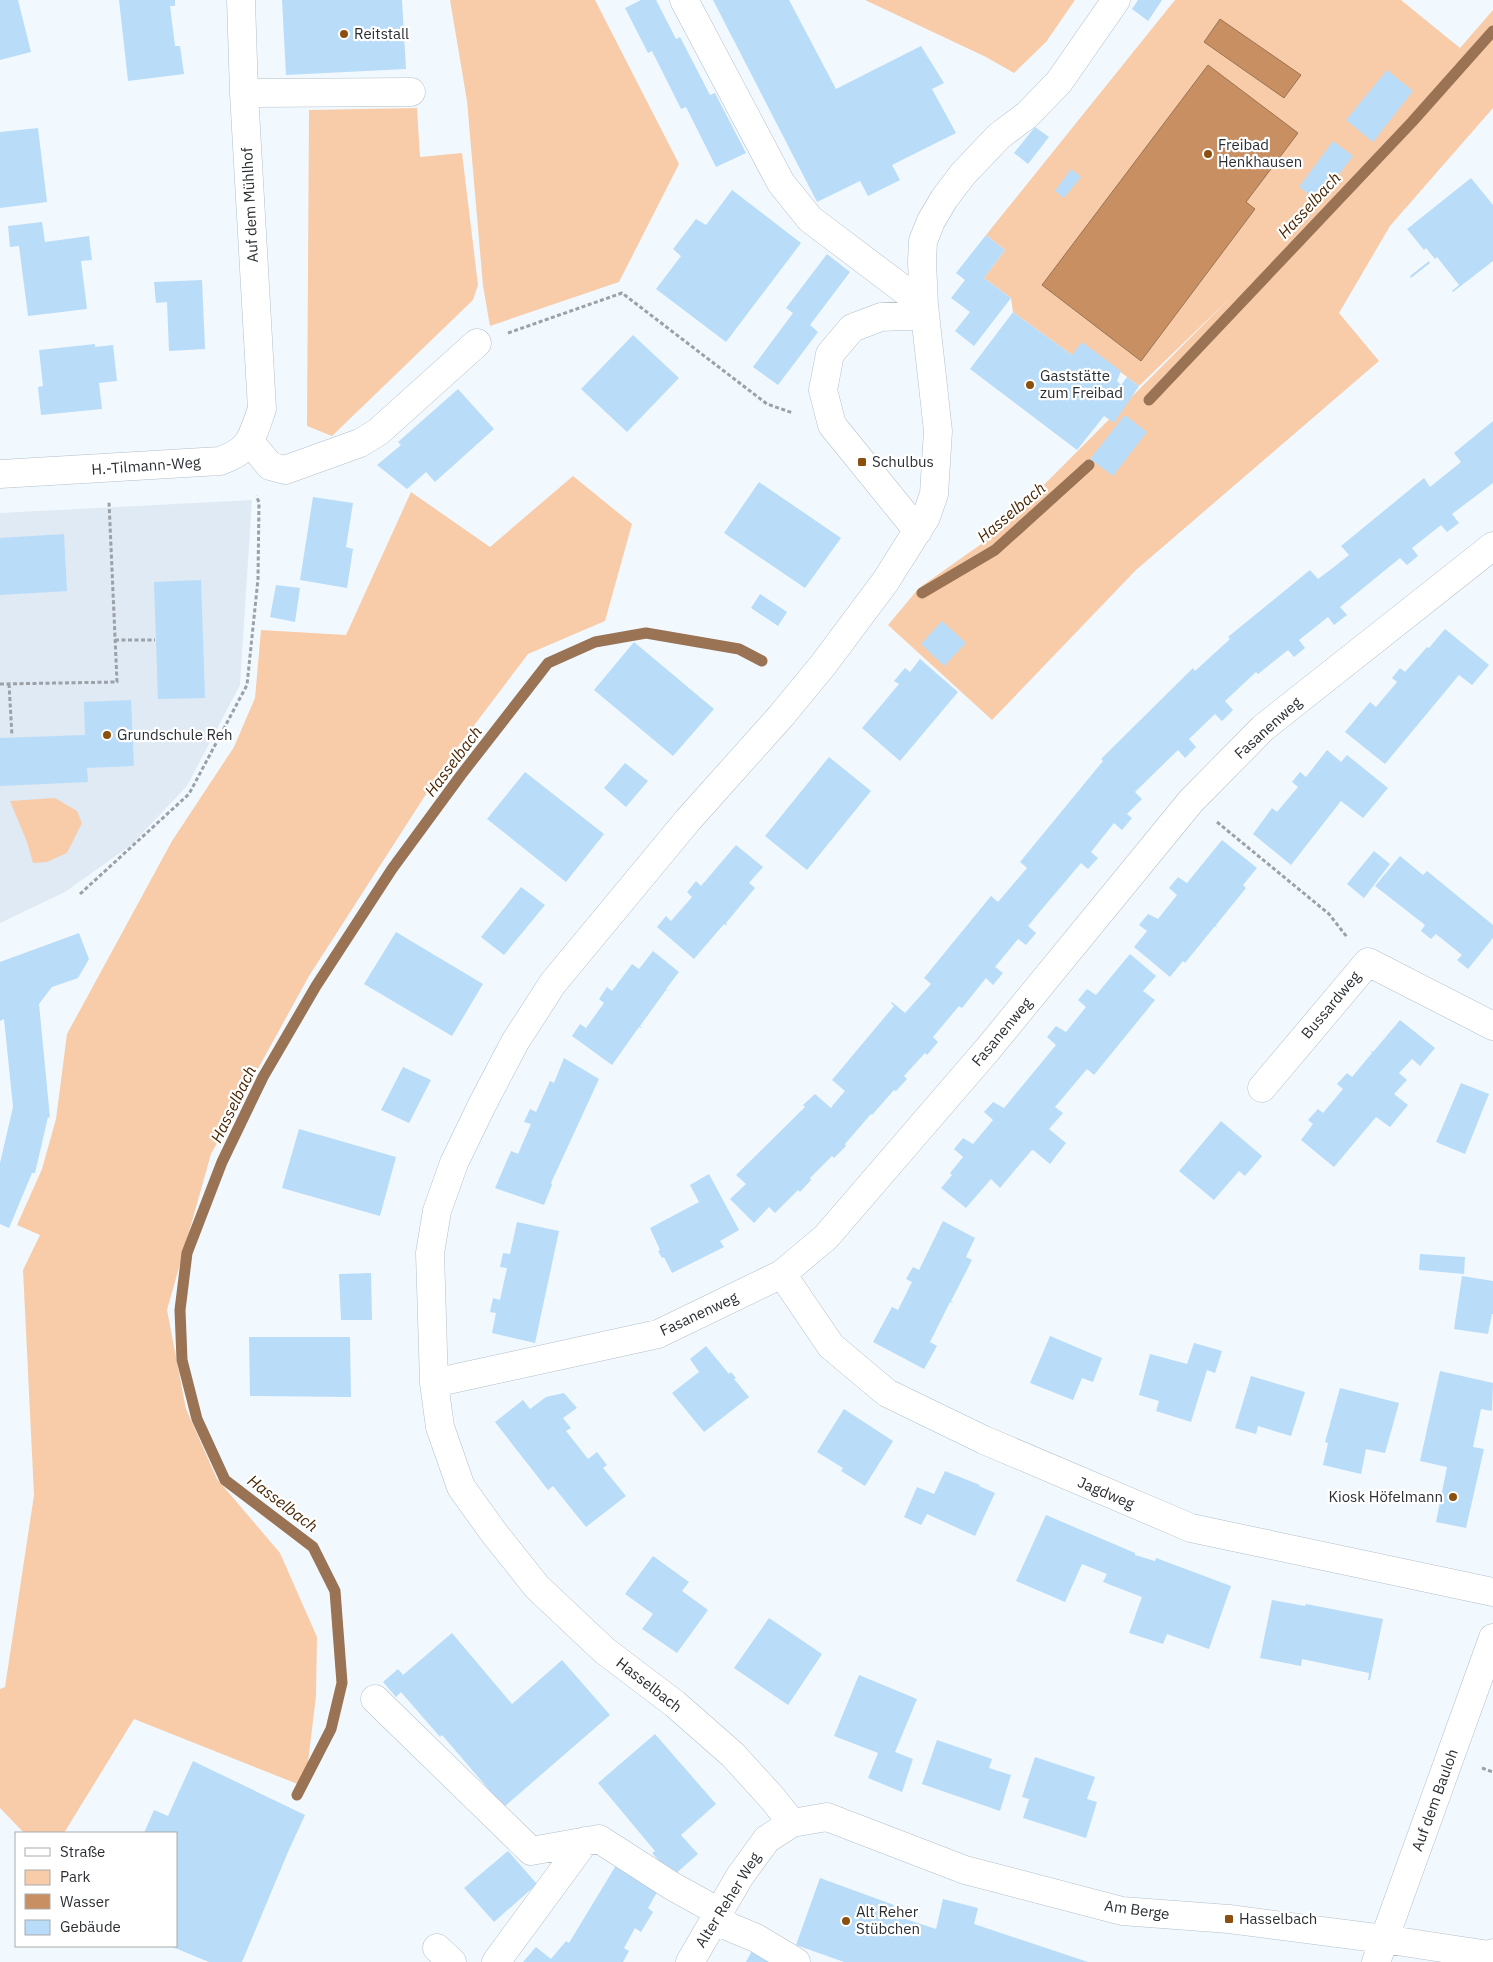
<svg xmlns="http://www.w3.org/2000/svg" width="1493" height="1962" font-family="'IBM Plex Sans',sans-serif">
	<rect width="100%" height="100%" fill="#f1f9ff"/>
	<!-- built -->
	<path fill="#dfeaf4" d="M252,500L240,685L187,786L131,845L65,892L0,923V513Z"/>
	<!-- green -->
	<path fill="#f8cca9" d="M450,0H595L679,164L619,282L490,326L483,286L467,101Z
		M865,0H1075L1046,42L1014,73L986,57Z
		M1175,0H1401L1460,48L1493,10V108L1390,226L1339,313L1379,361L1136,570L992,720L888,625L919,588L994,535L1231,297L1139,386L1082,343L1072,355L1013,312L1011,298L984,278L1005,250L986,235Z
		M417,108L420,157L462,153L478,285L473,300L332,436L307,426L309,110Z
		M573,476L632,524L605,621L528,654L448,760L309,976L211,1154L167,1310L186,1409L217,1479L280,1553L317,1637L316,1696L305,1787L134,1719L64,1833H24L0,1808V1689L5,1687L34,1495L23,1270L40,1235L17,1225L42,1169L56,1119L67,1034L172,841L234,747L255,698L261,630L346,635L411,492L490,547Z
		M55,798L77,811L82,823L67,853L47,862L33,863L27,842L10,801Z"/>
	<!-- water -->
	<path fill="#c89062" stroke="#997354" d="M1220,19L1301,75L1284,98L1204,42Z
		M1208,65L1298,133L1246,202L1255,209L1141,361L1042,285Z"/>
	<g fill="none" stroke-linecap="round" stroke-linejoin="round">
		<!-- stream -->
		<path stroke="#997354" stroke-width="11" d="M1149,400L1412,122L1493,31
			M922,593L995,550L1089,465
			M297,1795L331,1729L342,1683L335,1591L313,1547L225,1480L197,1419L182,1360L180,1310L187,1253L222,1162L263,1077L316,986L392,869L461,775L548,663L595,642L646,633L739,649L762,661"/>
	</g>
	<!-- building -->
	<path fill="#b9dcf9" d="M0,0H18L31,52L0,60Z
		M119,0H175V6H170L175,46H180L184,74L128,81Z
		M282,0H402L406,69L286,75Z
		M641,0H656L676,39L680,37L710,95L715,93L746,153L716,167L686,107L681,109L652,51L648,53L625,8Z
		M713,0H789L836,89L921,46L944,83L932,89L956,133L892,165L900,180L868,196L860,181L817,202Z
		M1138,0H1162L1148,21L1132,9Z
		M1387,70L1413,91L1373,142L1346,120Z
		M1035,127L1049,137L1028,164L1014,153Z
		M38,128L47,202L0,208V132Z
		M1333,141L1353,156L1319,201L1299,187Z
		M1071,169L1081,177L1064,198L1055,191Z
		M1471,178L1493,205V261L1453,292L1452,291L1459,285L1437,257L1435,259L1426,248L1424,250L1407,229Z
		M732,190L801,243L726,342L656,289L681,256L673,249L696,219L706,225Z
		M42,222L45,242L89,236L92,260L81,261L87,309L28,316L19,246L10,247L8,226Z
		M986,235L1005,250L984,278L1011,298L974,346L955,331L970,312L951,298L965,280L956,273Z
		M827,254L850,272L810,325L818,332L778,385L753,367L793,313L786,308Z
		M1429,261L1430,263L1411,278L1410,276Z
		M202,280L205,349L169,351L167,302L156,303L154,282Z
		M1013,312L1072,355L1082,342L1121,371L1117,381L1121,385L1127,377L1139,386L1114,423L1104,416L1077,450L970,369Z
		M633,335L679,378L627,432L581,389Z
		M95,344V347L113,345L117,381L99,383L102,409L41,415L38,387L43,386L39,350Z
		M458,389L494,429L435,482L426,472L407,489L377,465L401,445L398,442Z
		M1125,415L1147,432L1113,476L1090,459Z
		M1493,421V483L1452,514L1459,523L1447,532L1441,525L1412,548L1418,556L1407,565L1400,558L1340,607L1347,615L1334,625L1328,617L1299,640L1305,648L1294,657L1288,650L1258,674L1256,672L1225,701L1233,710L1222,721L1215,714L1189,739L1196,747L1185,758L1178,750L1135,792L1142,799L1127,814L1132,818L1122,830L1114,823L1091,852L1098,858L1088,869L1081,863L1042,909L1028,926L1036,933L1026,945L1018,939L995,967L1003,973L993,985L986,978L962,1008L959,1006L933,1037L938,1042L927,1055L925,1053L904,1076L907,1079L896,1091L894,1090L872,1115L871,1114L845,1144L846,1146L834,1158L832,1156L810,1178L811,1180L800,1192L798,1190L775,1213L769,1207L754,1223L730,1199L746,1184L736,1175L805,1107L803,1105L815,1094L831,1108L833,1105L845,1091L832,1080L894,1006L891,1003L892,1002L905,1013L931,984L924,978L991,896L998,902L1027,868L1020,862L1103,761L1101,759L1193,668L1195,671L1230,639L1228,637L1310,570L1318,579L1334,567L1349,555L1341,546L1424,478L1430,487L1461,462L1454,453Z
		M759,482L841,538L805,588L724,533Z
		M313,497L353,503L346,547L353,549L347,588L300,580Z
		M64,534L67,591L0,595V538Z
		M201,580L205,698L158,699L154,582Z
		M276,585L300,588L295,622L270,617Z
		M760,594L787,612L778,626L751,608Z
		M942,621L966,643L944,666L921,644Z
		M1445,629L1489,665L1472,685L1459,675L1385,764L1345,732L1370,702L1376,707L1397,682L1392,678L1400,668L1405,672L1427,647L1429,648Z
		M634,642L714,709L673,756L594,690Z
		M920,659L958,692L900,761L862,728L899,684L894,681L905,668L910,672Z
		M131,700L134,766L87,768L88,782L0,786V738L85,735L84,702Z
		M1327,750L1341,762L1347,755L1388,788L1363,818L1341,801L1291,865L1253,834L1272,808L1277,812L1298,787L1292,782L1300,772L1306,777Z
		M829,757L871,791L807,870L765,836Z
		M625,763L648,781L626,807L604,788Z
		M525,772L604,834L566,882L487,819Z
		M1222,840L1257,868L1243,885L1246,888L1216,925L1217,928L1215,926L1185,963L1183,961L1170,977L1134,947L1147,931L1139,925L1148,914L1158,919L1177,895L1169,888L1178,877L1187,883Z
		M736,845L763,867L749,883L755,888L726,923L727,926L724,924L694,959L657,927L666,916L671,921L692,897L687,892L696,881L701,886Z
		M1374,851L1390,864L1364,898L1347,884Z
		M1400,856L1423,875L1427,871L1493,925V938L1468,969L1457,960L1462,955L1436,934L1431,939L1421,931L1425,925L1375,886Z
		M521,887L545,905L504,955L481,937Z
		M396,932L483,984L452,1036L364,984Z
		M79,933L89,959L78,978L52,987L39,1004L50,1118L48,1117L35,1173H32L9,1228L0,1224V1163L13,1107L4,1019L0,1021V962Z
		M653,951L679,972L666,989L669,991L666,990L640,1026L643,1028L639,1027L612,1065L572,1036L580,1024L586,1028L604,1003L599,999L607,987L612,991L632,964L639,969Z
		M1130,954L1156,976L1143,991L1155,1000L1094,1075L1087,1069L1055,1107L1063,1113L1049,1129L1066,1143L1050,1164L1033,1150L1031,1151L1000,1188L991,1179L966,1208L941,1188L952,1175L950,1173L963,1157L954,1149L963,1138L973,1144L993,1120L984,1112L993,1102L1004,1108L1056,1045L1047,1037L1056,1026L1066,1032L1086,1007L1078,1000L1087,989L1096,995Z
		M1400,1020L1435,1048L1420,1066L1412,1059L1399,1073L1407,1080L1394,1094L1408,1105L1390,1127L1376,1117L1334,1167L1301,1140L1313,1124L1308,1120L1318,1109L1323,1113L1343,1089L1337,1084L1347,1073L1352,1077L1372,1053L1370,1050L1373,1052Z
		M564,1058L599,1079L551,1183L552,1185L544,1205L495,1188L511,1151L518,1154L531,1124L524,1122L530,1109L536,1112L550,1081L554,1083Z
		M403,1067L431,1080L409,1123L381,1110Z
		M1461,1083L1489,1094L1465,1154L1436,1142Z
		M1221,1121L1262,1156L1245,1176L1239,1171L1214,1200L1179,1171Z
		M299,1129L396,1157L380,1216L282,1188Z
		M709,1174L739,1230L720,1241L724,1247L672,1273L664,1257L662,1258L658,1251L660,1250L650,1228L699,1202L690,1185Z
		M943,1221L975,1238L966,1257L972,1260L951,1301L954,1303L950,1302L930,1342L937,1346L924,1369L873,1342L892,1307L898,1310L912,1282L906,1279L913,1267L919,1270Z
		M517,1222L559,1231L535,1343L492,1333L496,1313L490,1312L493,1298L500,1300L507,1268L500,1267L503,1253L510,1254Z
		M1420,1254L1465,1257L1464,1274L1419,1270Z
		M371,1273L372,1320H341L339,1274Z
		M1462,1276L1493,1281V1314H1492L1488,1334L1454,1329Z
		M1050,1336L1102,1358L1093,1382L1082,1378L1073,1400L1030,1383Z
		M249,1337H350L351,1397L250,1396Z
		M1194,1343L1222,1351L1215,1373L1207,1370L1191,1422L1156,1411L1159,1401L1139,1395L1150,1354L1187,1364Z
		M706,1346L729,1374L731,1372L736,1378L734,1379L749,1397L704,1432L672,1393L699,1372L690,1359Z
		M1440,1371L1493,1383L1492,1411L1481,1409L1473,1447L1484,1449L1466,1528L1436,1522L1447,1467L1420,1461Z
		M1251,1376L1305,1392L1291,1436L1258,1426L1256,1434L1235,1428Z
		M1340,1388L1399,1403L1385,1453L1366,1449L1361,1474L1323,1465L1328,1443L1325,1442Z
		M564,1393L577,1408L563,1418L571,1428L566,1431L588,1459L597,1452L607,1465L603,1468L626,1496L586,1527L553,1486L548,1490L495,1422L523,1400L530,1409L546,1397Z
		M844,1409L893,1441L865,1486L841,1471L843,1468L817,1452Z
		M945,1471L980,1485L979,1486L995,1493L975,1536L927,1514L921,1525L904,1517L917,1487L934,1494Z
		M1046,1515L1135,1553V1555L1155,1561L1156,1558L1231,1586L1209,1649L1167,1634L1163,1644L1129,1633L1142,1597L1103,1582L1107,1574L1082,1564L1065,1602L1016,1581Z
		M653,1556L689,1582L682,1591L708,1610L677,1653L642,1629L653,1614L625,1594Z
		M1272,1600L1305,1606L1306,1604L1383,1619L1370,1680H1368L1369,1673L1302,1659L1301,1666L1260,1658Z
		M769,1618L822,1654L788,1705L734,1668Z
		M452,1633L512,1704L562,1660L610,1715L504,1807L442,1735L440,1737L401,1692L396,1697L383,1682L398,1669L403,1675Z
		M859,1675L917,1699L895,1752L913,1759L902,1792L868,1778L878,1753L834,1736Z
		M655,1734L716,1804L681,1835L698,1854L673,1876L652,1853L655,1851L598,1783Z
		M937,1740L992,1759L989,1768L1011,1775L1000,1811L922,1784Z
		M1035,1757L1095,1777L1087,1799L1097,1802L1086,1838L1023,1818L1029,1799L1022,1797Z
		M193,1761L305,1815L288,1852L242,1962H209L170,1946H176V1833H144L154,1810L168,1816Z
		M508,1851L537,1884L494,1922L464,1888Z
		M618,1862L660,1887L648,1908L653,1912L641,1932L635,1928L624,1948L629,1951L623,1962H523L536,1947L551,1959L566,1941L569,1943Z
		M820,1878L894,1905L890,1914L936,1929L943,1899L978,1908L974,1924L1088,1962H844L796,1945Z
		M754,1947L778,1962H746Z"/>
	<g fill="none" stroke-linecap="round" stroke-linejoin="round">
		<!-- minor casing -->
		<g stroke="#b4bfc9" stroke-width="29">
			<path id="minor" d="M684,0L781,183L810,219L924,305
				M244,93L411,92
				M250,442L270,466L285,470L360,443L378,432L477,343
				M0,474L220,461C251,450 251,439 262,409L244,93L241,0
				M918,531L832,425L823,390L830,354L852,328L881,317L925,315
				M1262,1088L1368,962L1493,1026
				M782,1274L831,1346L887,1393L984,1440L1191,1528L1493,1592
				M434,1383L658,1334L782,1274L826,1237L988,1049L1191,801L1263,728L1493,546
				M375,1699L531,1851L599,1839L672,1886L719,1912
				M792,1823L773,1799L733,1755L675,1704L605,1651L537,1587L494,1533L461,1487L440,1427L434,1383L430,1253L437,1211L454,1163L482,1105L515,1042L553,983L688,820L781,716L823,665L885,582L926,517L934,494L938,431L924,305L922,262L923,241L931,221L944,199L963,174L999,136L1027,115L1059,82L1116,0
				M713,1920L756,1938L796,1962
				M437,1948L452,1962
				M496,1962L585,1841
				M690,1962L740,1876L767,1839L792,1823L827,1817L965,1870L1122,1911L1229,1919L1384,1939L1489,1955L1493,1953
				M1376,1962L1493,1638"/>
		</g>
		<!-- path -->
		<path stroke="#9ba1a6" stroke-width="3" stroke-dasharray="4 2.5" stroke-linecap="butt" d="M508,333L622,293L767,404L793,413
			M115,640H155
			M0,684L117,682L109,502
			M9,684L12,736
			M1217,822L1329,914L1347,937
			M80,894L189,794L247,685L258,579L259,502L256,496
			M1482,1768L1493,1772"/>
		<!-- minor -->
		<use href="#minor" stroke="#fff" stroke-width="28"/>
	</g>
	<!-- markers -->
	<g fill="#8b4f0f" stroke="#fff" stroke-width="2">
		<circle cx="344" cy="34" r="5"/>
		<circle cx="1208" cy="154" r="5"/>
		<circle cx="1030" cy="385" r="5"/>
		<rect x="857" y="457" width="10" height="10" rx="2.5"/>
		<circle cx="107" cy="735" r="5"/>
		<circle cx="1453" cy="1497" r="5"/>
		<rect x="1224" y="1914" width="10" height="10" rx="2.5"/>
		<circle cx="846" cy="1921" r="5"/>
	</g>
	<g text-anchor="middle" stroke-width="4.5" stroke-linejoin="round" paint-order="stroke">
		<!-- poi labels -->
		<g font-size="15" fill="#2b2f33" stroke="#fff" text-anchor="start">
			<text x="354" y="39">Reitstall</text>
			<text x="1218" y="150">Freibad<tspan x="1218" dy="17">Henkhausen</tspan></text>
			<text x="1040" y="381">Gaststätte<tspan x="1040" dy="17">zum Freibad</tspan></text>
			<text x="872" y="467">Schulbus</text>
			<text x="117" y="740">Grundschule Reh</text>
			<text x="1443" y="1502" text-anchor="end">Kiosk Höfelmann</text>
			<text x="856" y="1917">Alt Reher<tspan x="856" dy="17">Stübchen</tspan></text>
			<text x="1239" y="1924">Hasselbach</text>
		</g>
		<!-- street labels -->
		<g font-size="15" fill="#2b2f33" stroke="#fff">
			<text transform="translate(250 205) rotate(-93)" y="5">Auf dem Mühlhof</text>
			<text transform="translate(146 466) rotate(-4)" y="5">H.-Tilmann-Weg</text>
			<text transform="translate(1268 728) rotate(-42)" y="5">Fasanenweg</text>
			<text transform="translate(1331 1005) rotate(-50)" y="5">Bussardweg</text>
			<text transform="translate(1002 1032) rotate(-50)" y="5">Fasanenweg</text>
			<text transform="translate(699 1314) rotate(-25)" y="5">Fasanenweg</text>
			<text transform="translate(1106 1493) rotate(23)" y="5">Jagdweg</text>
			<text transform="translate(649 1685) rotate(38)" y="5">Hasselbach</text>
			<text transform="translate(1435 1800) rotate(-70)" y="5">Auf dem Bauloh</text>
			<text transform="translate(728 1900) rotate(-58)" y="5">Alter Reher Weg</text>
			<text transform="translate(1137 1910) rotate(8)" y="5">Am Berge</text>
		</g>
		<!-- water labels -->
		<g font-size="16" font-style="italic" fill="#4a2500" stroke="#fff">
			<text transform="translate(1309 205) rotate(-47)" y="6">Hasselbach</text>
			<text transform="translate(1011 512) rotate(-40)" y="6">Hasselbach</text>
			<text transform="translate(453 761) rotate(-53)" y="6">Hasselbach</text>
			<text transform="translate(233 1104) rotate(-64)" y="6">Hasselbach</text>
			<text transform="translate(283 1503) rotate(37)" y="6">Hasselbach</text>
		</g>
	</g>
	<!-- legend -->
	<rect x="15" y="1832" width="162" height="115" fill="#ffffff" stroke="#aaacad"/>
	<rect x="25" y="1848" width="25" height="8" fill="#ffffff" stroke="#aaacad"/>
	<text x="60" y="1857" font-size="15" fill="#2b2f33">Straße</text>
	<rect x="25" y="1870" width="25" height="15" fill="#f8cca9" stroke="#aaacad"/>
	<text x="60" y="1882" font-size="15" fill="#2b2f33">Park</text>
	<rect x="25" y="1894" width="25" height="15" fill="#c89062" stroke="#aaacad"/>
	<text x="60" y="1907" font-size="15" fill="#2b2f33">Wasser</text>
	<rect x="25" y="1920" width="25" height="15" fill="#b9dcf9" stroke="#aaacad"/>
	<text x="60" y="1932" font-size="15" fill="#2b2f33">Gebäude</text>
</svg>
